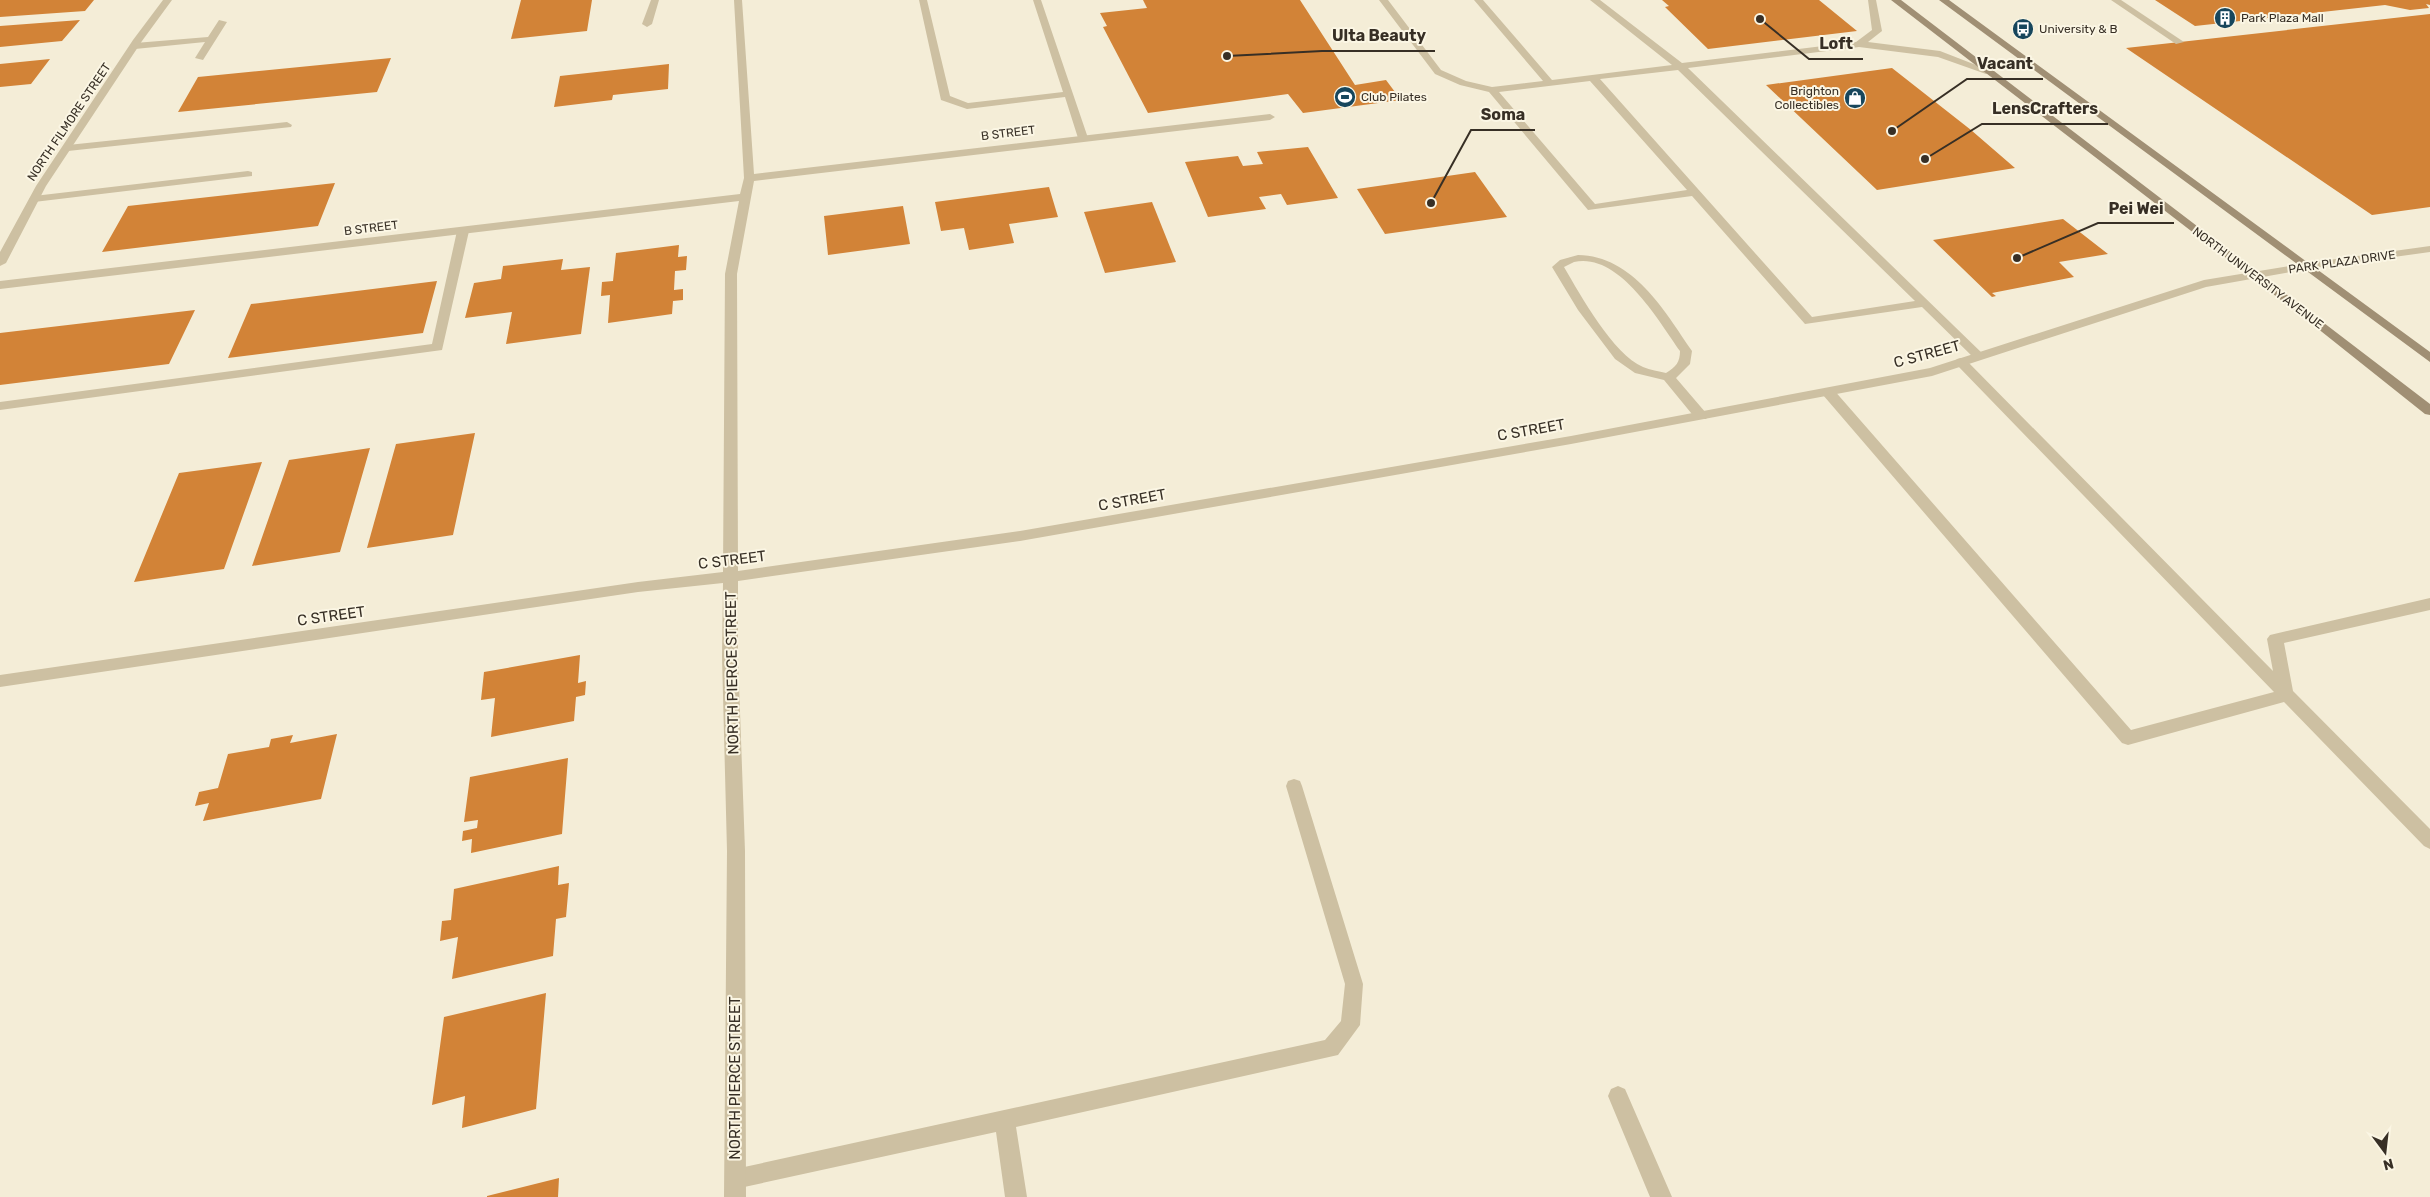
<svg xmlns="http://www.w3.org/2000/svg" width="2430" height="1197" font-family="Rubik,sans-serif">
	<rect width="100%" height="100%" fill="#f4edd7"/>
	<!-- building -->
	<path fill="#d28337" d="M0,0H94L85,11L0,17Z
		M521,0H592L587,31L511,39Z
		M1143,0H1300L1355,85L1386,80L1401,100L1303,113L1288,94L1148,113L1103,27L1107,26L1100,13L1147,8Z
		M1662,0H1819L1857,31L1708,49L1665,7L1669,6Z
		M2155,0H2430V5L2426,4L2429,8L2410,10L2385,5L2195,26Z
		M2430,14V207L2372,215L2126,48Z
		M80,20L62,41L0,47V26Z
		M391,58L377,92L178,112L198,77Z
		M50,59L31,84L0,87V64Z
		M669,64L668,89L613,95L612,100L554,107L560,76Z
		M1892,68L1971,130L2015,168L1877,190L1766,85Z
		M1308,147L1338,198L1287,205L1281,194L1259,197L1266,209L1208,217L1185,162L1238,156L1243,166L1263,164L1257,152Z
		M1475,172L1507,217L1385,234L1357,189Z
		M335,183L318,226L102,252L128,206Z
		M1049,187L1058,217L1009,224L1014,243L969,250L964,228L941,231L935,202Z
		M1152,202L1176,262L1105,273L1084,212Z
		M903,206L910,244L828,255L824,216Z
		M2063,219L2108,254L2059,262L2074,277L1992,293L1996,296L1992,297L1933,240Z
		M679,245L678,257L687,256L686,270L675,271L674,290L683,289V300L673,301L672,314L608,323L610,295L601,296L602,282L613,281L616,253Z
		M563,259L561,270L590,267L581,334L506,344L512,312L465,318L474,283L501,279L503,266Z
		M437,281L423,333L228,358L251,304Z
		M195,310L169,364L0,385V333Z
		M475,433L453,535L367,548L396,444Z
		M370,448L340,552L252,566L289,460Z
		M262,462L224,569L134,582L179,473Z
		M580,655L578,683L586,681L585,695L576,697L574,721L491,737L495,698L481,700L484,672Z
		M337,734L321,799L203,821L209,803L195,806L199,792L218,788L228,754L269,747L271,739L293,735L290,743Z
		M568,758L562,834L471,853L472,839L462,841L463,831L477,828L478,820L464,822L470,777Z
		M559,866L558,885L569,883L566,917L556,919L553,956L452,979L458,937L440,941L442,921L451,920L454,889Z
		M546,993L536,1109L462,1128L465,1096L432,1105L444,1017Z
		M559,1178L558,1197H487V1196Z"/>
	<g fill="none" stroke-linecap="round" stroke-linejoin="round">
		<!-- lane -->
		<path fill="#cdc0a2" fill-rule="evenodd" d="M651,0H659L652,24L647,27L642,24Z
			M919,0H927L950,96L968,103L1063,92L1033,0H1041L1088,138L1087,140L1083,141L1078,138L1065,97L967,109L941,100Z
			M1379,0H1388L1441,70L1466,81L1492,87L1543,81L1474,0H1483L1552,80L1672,65L1590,0H1600L1682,63L1856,42L1872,30L1868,0H1876L1882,31L1868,42L1940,51L1994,72L1986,74L1938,57L1859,47L1688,68L1985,356L1979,360L1975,359L1922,307L1805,324L1692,196L1588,210L1489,92L1460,85L1435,74ZM1678,70L1915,301L1812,317L1600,79ZM1590,81L1687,190L1595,204L1499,92Z
			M2111,0H2121L2184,42L2176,44Z
			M219,20L227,22L203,60L195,58L205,42L135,49L130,46L135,43L208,37Z
			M287,122L292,125L291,127L68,151L63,148L68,145Z
			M248,171L252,172V176L34,202L29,199L34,196Z
			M463,228L469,231L442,350L0,410V402L432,344L457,231Z
			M1578,255C1633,256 1664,310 1692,351L1690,364L1676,378L1706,413L1708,416L1706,419H1696L1664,380L1635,373L1615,359L1578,310L1552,267L1560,260ZM1574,262C1619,252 1658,320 1680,351C1680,362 1676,367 1666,373C1659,371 1650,370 1643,367C1613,354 1581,296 1564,267Z
			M1961,358L1965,359L2273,671L2267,639L2270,635L2430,598V610L2284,643L2293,691L2430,829V849L2424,846L2284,702L2128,745L2122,743L1823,395L1822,392L1823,389H1833L2131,730L2274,692L1957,365L1955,362L1957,359Z
			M1294,779L1300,781L1302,786L1363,984L1360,1025L1338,1055L1016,1127L1027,1197H1005L996,1132L735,1189L728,1186L725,1179L728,1172L735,1169L1325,1040L1341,1021L1345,984L1286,786L1288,781Z
			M1618,1086L1625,1089L1672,1197H1650L1608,1096L1611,1089Z"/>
		<!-- street -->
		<path fill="#cdc0a2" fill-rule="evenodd" d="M163,0H172L142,41L46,186L6,263L0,266V252L36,186L133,40Z
			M734,0H742L754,174L1270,114L1275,117L1270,120L754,181L737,274L738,571L1020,531L1571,436L1930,368L2204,280L2307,263L2430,246V252L2307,269L2206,287L1932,376L1571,444L1020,541L738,581V656L745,851L746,1197H724L727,851L722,656L723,583L638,592L0,687V675L638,582L723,572L725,274L739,201L0,289V281L740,194L744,178Z"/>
		<!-- secondary -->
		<path fill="#a08f74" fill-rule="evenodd" d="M1891,0H1901L2430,404V415L2425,414L2312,324Z
			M1939,0H1949L2430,352V362Z"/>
	</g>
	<!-- icons -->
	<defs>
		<g id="building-disc" transform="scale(1.125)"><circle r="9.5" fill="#17465c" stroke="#fbf6e4"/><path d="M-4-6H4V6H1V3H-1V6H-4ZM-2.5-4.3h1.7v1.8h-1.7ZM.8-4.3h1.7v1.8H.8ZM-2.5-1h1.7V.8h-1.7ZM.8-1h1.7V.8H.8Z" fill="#fff"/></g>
		<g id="bus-disc" transform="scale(1.125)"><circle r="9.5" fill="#17465c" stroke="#fbf6e4"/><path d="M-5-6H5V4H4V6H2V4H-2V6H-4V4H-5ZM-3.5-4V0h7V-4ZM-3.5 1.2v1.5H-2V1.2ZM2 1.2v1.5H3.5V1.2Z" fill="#fff"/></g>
		<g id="stadium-disc" transform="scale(1.125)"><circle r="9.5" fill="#17465c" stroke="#fbf6e4"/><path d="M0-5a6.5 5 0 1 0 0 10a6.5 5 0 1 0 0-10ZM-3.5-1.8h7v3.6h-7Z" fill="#fff"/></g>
		<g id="shop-disc" transform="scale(1.125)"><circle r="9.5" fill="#17465c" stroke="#fbf6e4"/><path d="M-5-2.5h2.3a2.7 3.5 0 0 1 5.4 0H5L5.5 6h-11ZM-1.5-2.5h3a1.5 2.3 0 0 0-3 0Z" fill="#fff"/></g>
	</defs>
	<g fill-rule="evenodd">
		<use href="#building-disc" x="2225" y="18"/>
		<use href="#bus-disc" x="2023" y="29"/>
		<use href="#stadium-disc" x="1345" y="97"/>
		<use href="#shop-disc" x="1855" y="98"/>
	</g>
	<g text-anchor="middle" stroke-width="4" stroke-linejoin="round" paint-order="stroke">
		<!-- far-poi labels -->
		<g font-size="12" fill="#372f25" stroke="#fbf6e4" text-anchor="start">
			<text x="2241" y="22">Park Plaza Mall</text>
			<text x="2039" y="33">University &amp; B</text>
			<text x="1839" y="95" text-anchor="end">Brighton<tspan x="1839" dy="14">Collectibles</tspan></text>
			<text x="1361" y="101">Club Pilates</text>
		</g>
		<!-- far-street labels -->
		<g font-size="12" fill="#372f25" stroke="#fbf6e4">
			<text transform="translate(69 122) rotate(-56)" y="4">NORTH FILMORE STREET</text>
			<text transform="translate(1008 133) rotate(-7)" y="4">B STREET</text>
			<text transform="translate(371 228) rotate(-7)" y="4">B STREET</text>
			<text transform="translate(2342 262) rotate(-8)" y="4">PARK PLAZA DRIVE</text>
			<text transform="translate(2258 278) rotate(37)" y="4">NORTH UNIVERSITY AVENUE</text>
		</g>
		<!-- street labels -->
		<g font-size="15" fill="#372f25" stroke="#fbf6e4">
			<text transform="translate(1927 354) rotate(-15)" y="5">C STREET</text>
			<text transform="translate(1531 430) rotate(-10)" y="5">C STREET</text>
			<text transform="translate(1132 500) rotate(-10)" y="5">C STREET</text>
			<text transform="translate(732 560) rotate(-7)" y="5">C STREET</text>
			<text transform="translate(331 616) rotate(-8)" y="5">C STREET</text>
			<text transform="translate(732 673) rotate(-91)" y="5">NORTH PIERCE STREET</text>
			<text transform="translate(735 1078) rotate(-90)" y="5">NORTH PIERCE STREET</text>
		</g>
	</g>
	<!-- callouts -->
	<path fill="none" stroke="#372f25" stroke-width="2" d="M1227 56L1322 51H1435M1760 19L1809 59H1863M1892 131L1967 79H2043M1925 159L1982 124H2108M1431 203L1471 130H1535M2017 258L2098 223H2174"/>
	<g fill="#372f25" stroke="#fbf6e4" stroke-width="2">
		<circle cx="1227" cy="56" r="5"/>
		<circle cx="1760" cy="19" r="5"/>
		<circle cx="1892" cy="131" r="5"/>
		<circle cx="1925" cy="159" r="5"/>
		<circle cx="1431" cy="203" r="5"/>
		<circle cx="2017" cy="258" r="5"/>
	</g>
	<g font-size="16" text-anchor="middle" font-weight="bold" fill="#372f25" stroke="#fbf6e4" stroke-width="4" stroke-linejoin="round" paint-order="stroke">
		<text x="1379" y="41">Ulta Beauty</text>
		<text x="1836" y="49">Loft</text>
		<text x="2005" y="69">Vacant</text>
		<text x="2045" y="114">LensCrafters</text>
		<text x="1503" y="120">Soma</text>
		<text x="2136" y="214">Pei Wei</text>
	</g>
	<!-- north arrow -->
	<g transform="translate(2385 1152) rotate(165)" stroke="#fbf6e4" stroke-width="4" paint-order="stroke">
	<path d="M0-4L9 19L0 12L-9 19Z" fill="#372f25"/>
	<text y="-8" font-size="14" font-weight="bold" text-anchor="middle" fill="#372f25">N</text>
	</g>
</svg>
